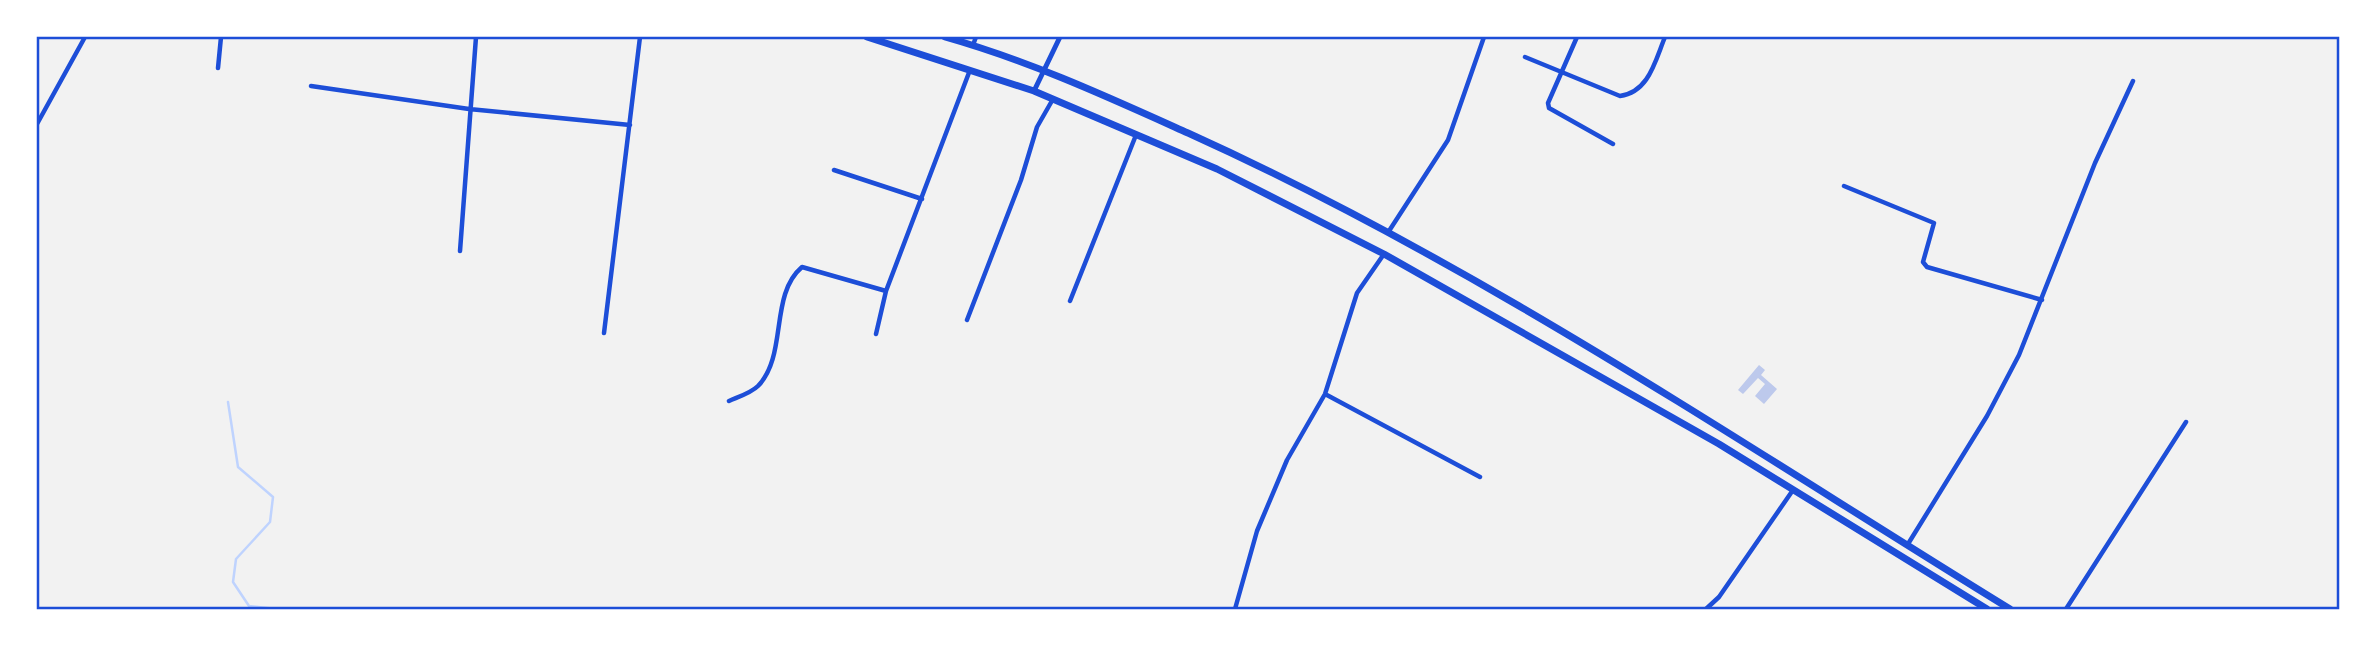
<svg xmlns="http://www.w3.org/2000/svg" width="2377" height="646" font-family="Poppins,sans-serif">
	<rect width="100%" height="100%" fill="#f2f2f2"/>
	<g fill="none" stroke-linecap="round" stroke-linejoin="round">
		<!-- stream -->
		<path stroke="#bfd3fe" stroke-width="2.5" d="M228,402L238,467L273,497L270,522L236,559L233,582L249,606L276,609"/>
	</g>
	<!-- building -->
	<path fill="#bdc9ec" d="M1759,365L1765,370L1761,375L1777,389L1764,404L1755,396L1765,384L1758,378L1743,394L1738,390Z"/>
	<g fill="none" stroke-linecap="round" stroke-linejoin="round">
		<!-- minor -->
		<path stroke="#1d4ed8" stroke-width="4.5" d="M1577,37L1548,103L1549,108L1613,144
			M973,45L976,37
			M1525,57L1620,96C1649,92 1655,61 1665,37
			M218,68L221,37
			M311,86L469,109L630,125
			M37,124L85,37
			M834,170L922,199
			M1844,186L1934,223L1923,262L1927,267L2042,300
			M1389,231L1448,140L1484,37
			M460,251L476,37
			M1070,301L1136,135
			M967,320L1021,180L1037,127L1053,99
			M604,333L640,37
			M876,334L886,291L970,70
			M1325,394L1480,477
			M729,401C738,397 751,393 758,386C788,355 769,295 802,267L886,291
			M1908,544L1987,416L2019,355L2095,163L2133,81
			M1235,609L1257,531L1287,460L1325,394L1357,293L1384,254
			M1706,609L1719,597L1793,490
			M2066,609L2186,422"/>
		<!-- tertiary -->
		<path stroke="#1d4ed8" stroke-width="5" d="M1034,91L1060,37"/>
		<!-- primary -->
		<path stroke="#1d4ed8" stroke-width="7" d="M867,37L1034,91L1217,169L1384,254L1719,444L1987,609
			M945,37C1030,61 1108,97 1188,133C1478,264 1740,443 2010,609"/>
	</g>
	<!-- border -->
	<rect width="2377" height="646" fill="none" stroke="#ffffff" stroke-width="77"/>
	<rect x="38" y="38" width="2300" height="570" fill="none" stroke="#1d4ed8" stroke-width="2.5"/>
</svg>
